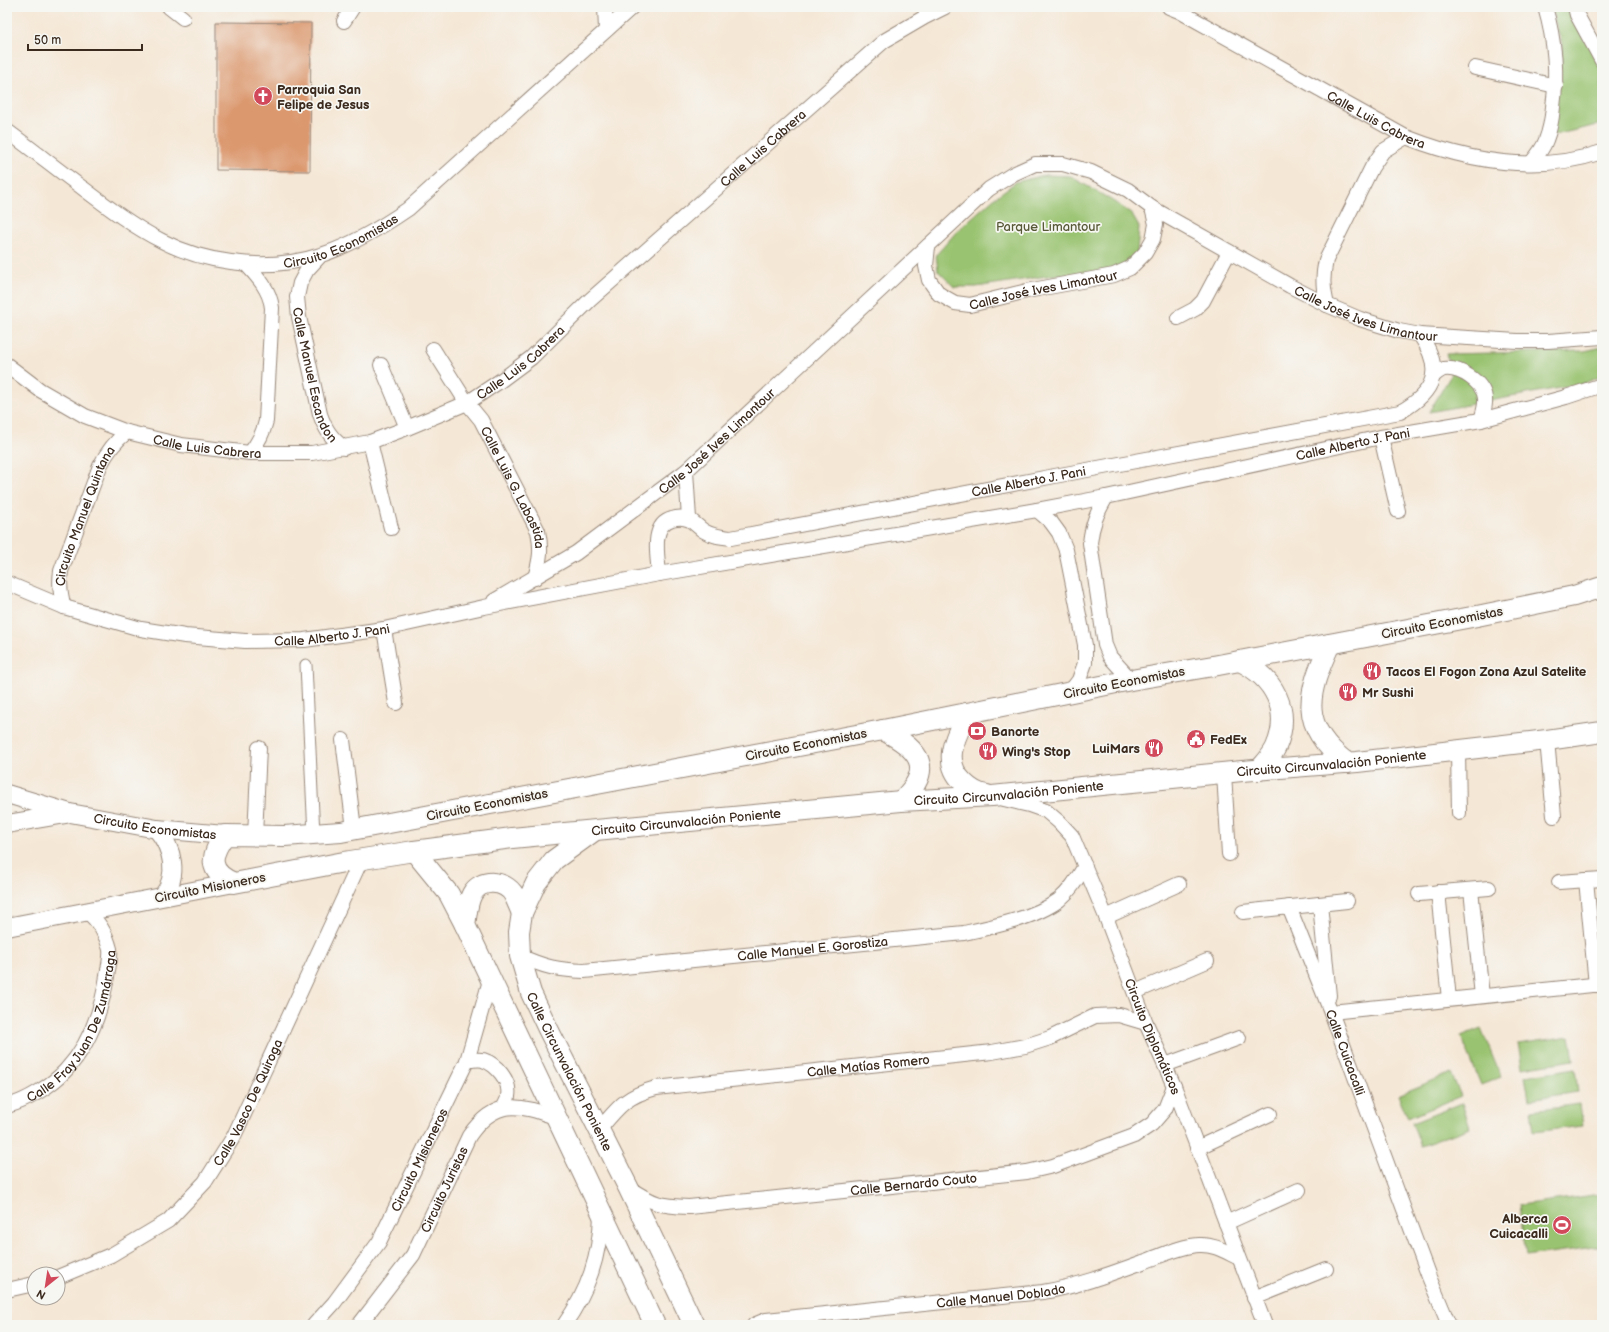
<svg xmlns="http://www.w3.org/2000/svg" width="1609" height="1332" font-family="'Balsamiq Sans',sans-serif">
	<rect width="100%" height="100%" fill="#f6f6f2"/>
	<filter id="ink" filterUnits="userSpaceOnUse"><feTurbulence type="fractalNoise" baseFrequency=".025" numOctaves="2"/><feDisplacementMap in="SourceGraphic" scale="8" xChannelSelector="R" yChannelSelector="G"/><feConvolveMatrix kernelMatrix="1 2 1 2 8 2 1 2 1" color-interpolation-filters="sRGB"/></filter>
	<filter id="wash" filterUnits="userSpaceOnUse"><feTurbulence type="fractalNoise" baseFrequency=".012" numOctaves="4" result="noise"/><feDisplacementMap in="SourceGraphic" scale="16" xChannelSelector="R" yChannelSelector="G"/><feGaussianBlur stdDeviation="0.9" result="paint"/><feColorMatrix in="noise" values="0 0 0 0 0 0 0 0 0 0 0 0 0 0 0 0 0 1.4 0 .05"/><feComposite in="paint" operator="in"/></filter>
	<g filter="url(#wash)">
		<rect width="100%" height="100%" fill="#f5e7d5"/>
		<!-- green -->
		<path fill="#99c36f" stroke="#6a7646" d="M1550,7H1581L1602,50V124L1550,136L1563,46Z
			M1045,175L1070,176L1108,198L1131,213L1139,227L1137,254L1120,272L1054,275L976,287H954L938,271L936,255L958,230L994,198L1016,182Z
			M1602,347V376L1582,384L1429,412L1451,375L1446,354L1584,351Z
			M1481,1028L1501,1077L1481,1085L1461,1036Z
			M1570,1036L1574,1060L1522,1068L1518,1044Z
			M1575,1068L1578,1092L1529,1099L1525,1076Z
			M1451,1073L1461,1096L1408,1118L1398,1095Z
			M1462,1103L1470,1128L1421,1146L1412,1123Z
			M1580,1104L1583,1126L1534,1132L1531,1110Z
			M1602,1194V1246L1526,1256L1519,1205Z"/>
		<g id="blocks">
			<!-- building -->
			<path fill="#db976d" d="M216,22L311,23L310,171L216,170Z"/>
		</g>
	</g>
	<g filter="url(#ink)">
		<use href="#blocks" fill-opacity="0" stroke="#98887a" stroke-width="1"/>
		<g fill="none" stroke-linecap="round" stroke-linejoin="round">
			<!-- pedestrian casing -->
			<g stroke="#98887a" stroke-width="13">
				<path id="pedestrian" d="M306,665L314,835"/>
			</g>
			<!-- minor casing -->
			<g stroke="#98887a" stroke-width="16">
				<g id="minor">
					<path d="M169,7L183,18"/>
					<path d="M605,7L606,30"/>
					<path id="s1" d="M1169,7L1179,11L1406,137C1467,161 1537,174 1602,152"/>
					<path d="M1575,7L1577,15L1602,61"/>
					<path d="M344,21L353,7"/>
					<path d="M1475,68L1556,86"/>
					<path id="s2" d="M7,131C33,150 58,170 84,189C109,208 134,227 162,241C183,252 207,259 231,262C301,272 351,248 408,209L632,7"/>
					<path d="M1531,163C1537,156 1543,149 1546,140C1550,130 1552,118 1553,107C1558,72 1555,41 1545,7"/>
					<path id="s3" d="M928,246L926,266L929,280L939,294L955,303L970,305L1027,291L1114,275L1130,268L1145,253L1153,239L1156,224L1152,208"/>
					<path id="s4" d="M319,257L307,270L300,283L297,297L299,317L320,414C325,429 331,438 344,448"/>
					<path d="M246,264C258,277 270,290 272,308L266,421C263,434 258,443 250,453"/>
					<path d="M1327,305C1323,288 1322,278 1326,260L1372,167L1383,151L1406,137"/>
					<path d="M1178,318L1195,309L1203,301L1229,252"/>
					<path id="s5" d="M433,349L467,403L481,420L538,531C542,550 540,559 535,578"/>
					<path id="s6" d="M7,365L40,390L85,416L127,432L181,445L250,453H312L370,442L407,428L467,403L500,381L531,358L590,300L884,41L925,17L945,7"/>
					<path d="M381,365L407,428"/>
					<path d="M1433,376C1437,373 1440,370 1444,369C1460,367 1483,382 1485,398C1486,406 1483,413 1481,420"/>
					<path d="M1381,437L1398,511"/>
					<path d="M370,442L391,528"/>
					<path d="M686,471L689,519"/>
					<path d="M1106,497C1097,513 1092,524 1090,543L1105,645L1110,657L1131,680"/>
					<path d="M1037,510L1051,522L1059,533L1066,550L1085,645V663L1079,680L1070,692"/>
					<path id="s7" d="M659,574C658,557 650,525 672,519C678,517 684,517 690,520C695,523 699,528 704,531C712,536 722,537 731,538L1060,475L1400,412C1435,392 1444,370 1420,335"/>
					<path id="s8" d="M7,583L64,607L141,629L185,636L245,641L304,640L384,629L484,607L659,574L1037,510L1106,497L1381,437L1481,420L1566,397L1602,385"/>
					<path id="s9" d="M494,601L576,553L686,471L989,189L1013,174L1035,164H1063L1091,172L1128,190L1152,208L1290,286L1327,305L1360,319L1399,331L1420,335L1517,341H1548L1602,337"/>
					<path id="s10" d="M64,607C60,594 59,584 61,571L100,466C107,452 114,442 127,432"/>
					<path d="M384,629L396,703"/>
					<path d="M343,740L354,829"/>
					<path d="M1547,740L1554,816"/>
					<path d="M1458,750L1459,813"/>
					<path d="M1224,774L1229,854"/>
					<path id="s11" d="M1004,799L1029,805L1046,811L1059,822L1072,836L1106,917L1146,1023L1174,1086L1265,1325"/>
					<path d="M255,836L259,748"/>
					<path d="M1586,880L1596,985"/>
					<path d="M1559,882L1602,879"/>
					<path d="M1471,890L1482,996"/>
					<path d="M1438,892L1449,999"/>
					<path d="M1419,894L1489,888"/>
					<path d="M1320,904L1329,996"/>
					<path id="s12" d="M1289,907L1331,1012L1429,1277L1449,1325"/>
					<path d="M1243,912L1347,901"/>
					<path d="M1106,917L1179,884"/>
					<path id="s13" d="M520,956C544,967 558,970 584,971L964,933C992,927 1035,918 1059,900C1070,891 1077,879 1085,866"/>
					<path d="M1135,992L1207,961"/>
					<path d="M1331,1012L1602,984"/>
					<path d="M467,1061C472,1060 478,1059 483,1060C496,1064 511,1081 508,1096C508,1100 505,1104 504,1107"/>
					<path d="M1165,1065L1239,1038"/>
					<path id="s14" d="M7,1106C27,1101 52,1085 66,1070C91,1043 103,1006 108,970C109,964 111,956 110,949C106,933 99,922 87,911"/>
					<path id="s15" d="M599,1130C618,1107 626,1096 656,1088L992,1052L1025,1046L1050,1038L1095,1016L1119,1015L1146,1023"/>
					<path d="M1197,1148L1270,1114"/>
					<path id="s16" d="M629,1188C653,1204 660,1206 689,1207L1027,1172L1053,1166L1134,1136L1152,1124L1165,1109L1174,1086"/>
					<path d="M1226,1223L1299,1190"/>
					<path id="s17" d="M58,1277L111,1255L168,1221L205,1182L234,1136L361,860"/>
					<path d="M7,1290L34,1284"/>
					<path d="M1254,1298L1326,1269"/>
					<path id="s18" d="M314,1325L334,1303L379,1242L467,1061L491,977"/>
					<path id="s19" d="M359,1325L413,1255L469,1136C495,1098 519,1104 557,1118"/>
					<path d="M564,1325C588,1291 600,1257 601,1215"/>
					<path id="s20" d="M754,1325L766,1320L1043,1292C1078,1286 1110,1274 1143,1262C1161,1256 1180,1246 1199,1245C1214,1244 1226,1252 1239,1258"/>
				</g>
			</g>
			<!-- tertiary casing -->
			<g stroke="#98887a" stroke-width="20">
				<g id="tertiary">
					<path id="s21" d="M7,794L70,813L157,829L225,835"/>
					<path d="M7,824L66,814"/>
					<path d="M157,829C173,849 179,875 163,896"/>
					<path d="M7,927L234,883"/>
				</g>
			</g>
			<!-- secondary casing -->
			<g stroke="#98887a" stroke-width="22">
				<g id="secondary">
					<path id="s22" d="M1602,587L1574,596L1477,616L1213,666L1131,680L883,730L341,832L284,836L225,835C210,855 207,872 234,883L344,862L414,851L512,838L901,801L992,796L1242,771L1357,762L1547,740L1602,732"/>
					<path d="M1330,644C1307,694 1298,726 1347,763"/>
					<path d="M1240,661C1274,678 1292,710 1276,747C1272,756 1265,763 1259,770"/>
					<path d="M967,713C956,736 941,761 963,782C970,789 978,794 987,795"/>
					<path d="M883,730C919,749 936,768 901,801"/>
					<path id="s23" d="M594,831L554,860L536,883L522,913L519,932L520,956L531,993L548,1029L628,1187L694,1325"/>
					<path d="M414,851L449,894L465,925L655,1325"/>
					<path d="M465,925C467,914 467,903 472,894C481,878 505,880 514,895C517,901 519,907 522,913"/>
				</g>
			</g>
			<!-- pedestrian -->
			<use href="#pedestrian" stroke="#fff" stroke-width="11"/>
			<!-- minor -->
			<use href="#minor" stroke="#fff" stroke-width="14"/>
			<!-- tertiary -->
			<use href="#tertiary" stroke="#fff" stroke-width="18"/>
			<!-- secondary -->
			<use href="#secondary" stroke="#fff" stroke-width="20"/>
		</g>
	</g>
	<!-- icons -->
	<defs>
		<g id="church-disc" transform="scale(1)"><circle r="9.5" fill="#d1495b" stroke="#f6f6f2"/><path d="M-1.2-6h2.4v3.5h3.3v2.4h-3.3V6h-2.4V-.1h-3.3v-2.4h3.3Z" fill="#fff"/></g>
		<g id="restaurant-disc" transform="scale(1)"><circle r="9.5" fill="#d1495b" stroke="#f6f6f2"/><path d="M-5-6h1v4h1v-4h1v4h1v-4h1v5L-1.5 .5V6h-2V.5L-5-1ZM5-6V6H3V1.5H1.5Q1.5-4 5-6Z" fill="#fff"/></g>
		<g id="bank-disc" transform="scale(1)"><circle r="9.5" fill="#d1495b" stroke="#f6f6f2"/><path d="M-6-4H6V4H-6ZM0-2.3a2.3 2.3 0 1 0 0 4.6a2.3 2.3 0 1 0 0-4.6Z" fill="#fff"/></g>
		<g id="civic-disc" transform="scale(1)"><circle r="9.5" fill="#d1495b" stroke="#f6f6f2"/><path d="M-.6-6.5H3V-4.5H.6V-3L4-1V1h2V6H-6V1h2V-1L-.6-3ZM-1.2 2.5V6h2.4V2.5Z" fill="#fff"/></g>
		<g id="stadium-disc" transform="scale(1)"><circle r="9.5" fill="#d1495b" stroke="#f6f6f2"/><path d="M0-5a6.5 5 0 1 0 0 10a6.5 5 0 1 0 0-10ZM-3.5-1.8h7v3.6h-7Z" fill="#fff"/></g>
	</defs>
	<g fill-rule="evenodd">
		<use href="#church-disc" x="263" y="96"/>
		<use href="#restaurant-disc" x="1372" y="671"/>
		<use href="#restaurant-disc" x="1348" y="692"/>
		<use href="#bank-disc" x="977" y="731"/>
		<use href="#civic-disc" x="1196" y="739"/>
		<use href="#restaurant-disc" x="1154" y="748"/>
		<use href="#restaurant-disc" x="988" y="751"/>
		<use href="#stadium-disc" x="1562" y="1225"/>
	</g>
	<g text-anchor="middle" stroke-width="3.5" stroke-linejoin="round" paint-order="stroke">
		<!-- poi labels -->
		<g font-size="13" font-weight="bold" fill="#3b2a1e" stroke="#f6f6f2" text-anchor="start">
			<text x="277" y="94">Parroquia San<tspan x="277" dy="15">Felipe de Jesus</tspan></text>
			<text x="1386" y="676">Tacos El Fogon Zona Azul Satelite</text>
			<text x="1362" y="697">Mr Sushi</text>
			<text x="991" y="736">Banorte</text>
			<text x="1210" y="744">FedEx</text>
			<text x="1140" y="753" text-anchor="end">LuiMars</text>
			<text x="1002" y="756">Wing's Stop</text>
			<text x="1548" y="1223" text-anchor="end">Alberca<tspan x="1548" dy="15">Cuicacalli</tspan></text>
		</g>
		<!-- street labels -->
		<g font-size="13" fill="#3b2a1e" stroke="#f6f6f2">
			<text dy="5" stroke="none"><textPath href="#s1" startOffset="236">Calle Luis Cabrera</textPath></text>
			<text dy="5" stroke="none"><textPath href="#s6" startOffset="880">Calle Luis Cabrera</textPath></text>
			<text dy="5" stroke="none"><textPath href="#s2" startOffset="377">Circuito Economistas</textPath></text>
			<text dy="5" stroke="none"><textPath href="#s3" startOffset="160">Calle José Ives Limantour</textPath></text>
			<text dy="5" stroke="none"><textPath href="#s9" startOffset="1067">Calle José Ives Limantour</textPath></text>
			<text dy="5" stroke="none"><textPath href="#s6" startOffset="556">Calle Luis Cabrera</textPath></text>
			<text dy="5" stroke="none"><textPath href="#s4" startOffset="127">Calle Manuel Escandon</textPath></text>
			<text dy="5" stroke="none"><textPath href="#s9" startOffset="275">Calle José Ives Limantour</textPath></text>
			<text dy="5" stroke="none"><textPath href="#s8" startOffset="1373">Calle Alberto J. Pani</textPath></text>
			<text dy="5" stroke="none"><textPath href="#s6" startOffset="220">Calle Luis Cabrera</textPath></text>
			<text dy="5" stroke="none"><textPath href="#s7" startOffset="429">Calle Alberto J. Pani</textPath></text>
			<text dy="5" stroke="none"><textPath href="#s5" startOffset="161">Calle Luis G. Labastida</textPath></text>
			<text dy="5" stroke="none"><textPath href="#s10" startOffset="96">Circuito Manuel Quintana</textPath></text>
			<text transform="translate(1442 622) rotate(-11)" y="5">Circuito Economistas</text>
			<text dy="5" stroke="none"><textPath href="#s8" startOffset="334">Calle Alberto J. Pani</textPath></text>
			<text transform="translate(1124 682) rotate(-11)" y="5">Circuito Economistas</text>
			<text transform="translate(806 744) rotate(-11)" y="5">Circuito Economistas</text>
			<text dy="5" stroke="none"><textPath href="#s22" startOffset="2566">Circuito Circunvalación Poniente</textPath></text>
			<text dy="5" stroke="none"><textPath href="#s22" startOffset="2242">Circuito Circunvalación Poniente</textPath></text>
			<text transform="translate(487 804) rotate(-11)" y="5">Circuito Economistas</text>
			<text dy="5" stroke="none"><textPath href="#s22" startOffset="1918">Circuito Circunvalación Poniente</textPath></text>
			<text dy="5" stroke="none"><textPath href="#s21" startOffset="152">Circuito Economistas</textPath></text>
			<text transform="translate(210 887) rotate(-11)" y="5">Circuito Misioneros</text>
			<text dy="5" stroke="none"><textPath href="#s13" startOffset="296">Calle Manuel E. Gorostiza</textPath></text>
			<text dy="5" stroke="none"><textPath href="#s14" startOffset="111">Calle Fray Juan De Zumárraga</textPath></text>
			<text dy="5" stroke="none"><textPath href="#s11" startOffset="296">Circuito Diplomáticos</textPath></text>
			<text dy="5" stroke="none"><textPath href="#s12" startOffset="156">Calle Cuicacalli</textPath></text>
			<text dy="5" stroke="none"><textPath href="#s15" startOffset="286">Calle Matías Romero</textPath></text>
			<text dy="5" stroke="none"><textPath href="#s23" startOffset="281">Calle Circunvalación Poniente</textPath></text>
			<text dy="5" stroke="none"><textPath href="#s17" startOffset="268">Calle Vasco De Quiroga</textPath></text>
			<text dy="5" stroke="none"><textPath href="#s18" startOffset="197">Circuito Misioneros</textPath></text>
			<text dy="5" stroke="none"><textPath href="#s16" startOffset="290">Calle Bernardo Couto</textPath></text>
			<text dy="5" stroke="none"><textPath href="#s19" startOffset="161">Circuito Juristas</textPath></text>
			<text dy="5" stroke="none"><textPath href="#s20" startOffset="249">Calle Manuel Doblado</textPath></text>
		</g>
		<!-- park labels -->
		<g font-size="13" fill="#575836" stroke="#f6f6f2">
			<text x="1048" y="231">Parque Limantour</text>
		</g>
	</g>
	<!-- margin -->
	<rect width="1609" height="1332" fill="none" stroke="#f6f6f2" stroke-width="24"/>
	<!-- north arrow -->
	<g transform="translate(46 1286) rotate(210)"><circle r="19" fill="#f6f6f2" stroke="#aba49d"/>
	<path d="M0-3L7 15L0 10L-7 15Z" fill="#d1495b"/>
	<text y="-6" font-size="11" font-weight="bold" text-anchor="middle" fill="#3b2a1e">N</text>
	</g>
	<!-- scale -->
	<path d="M28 44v6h114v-6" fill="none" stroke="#3b2a1e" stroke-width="2"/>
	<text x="34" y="44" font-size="12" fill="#3b2a1e" stroke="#f6f6f2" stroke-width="3" paint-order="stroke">50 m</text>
</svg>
